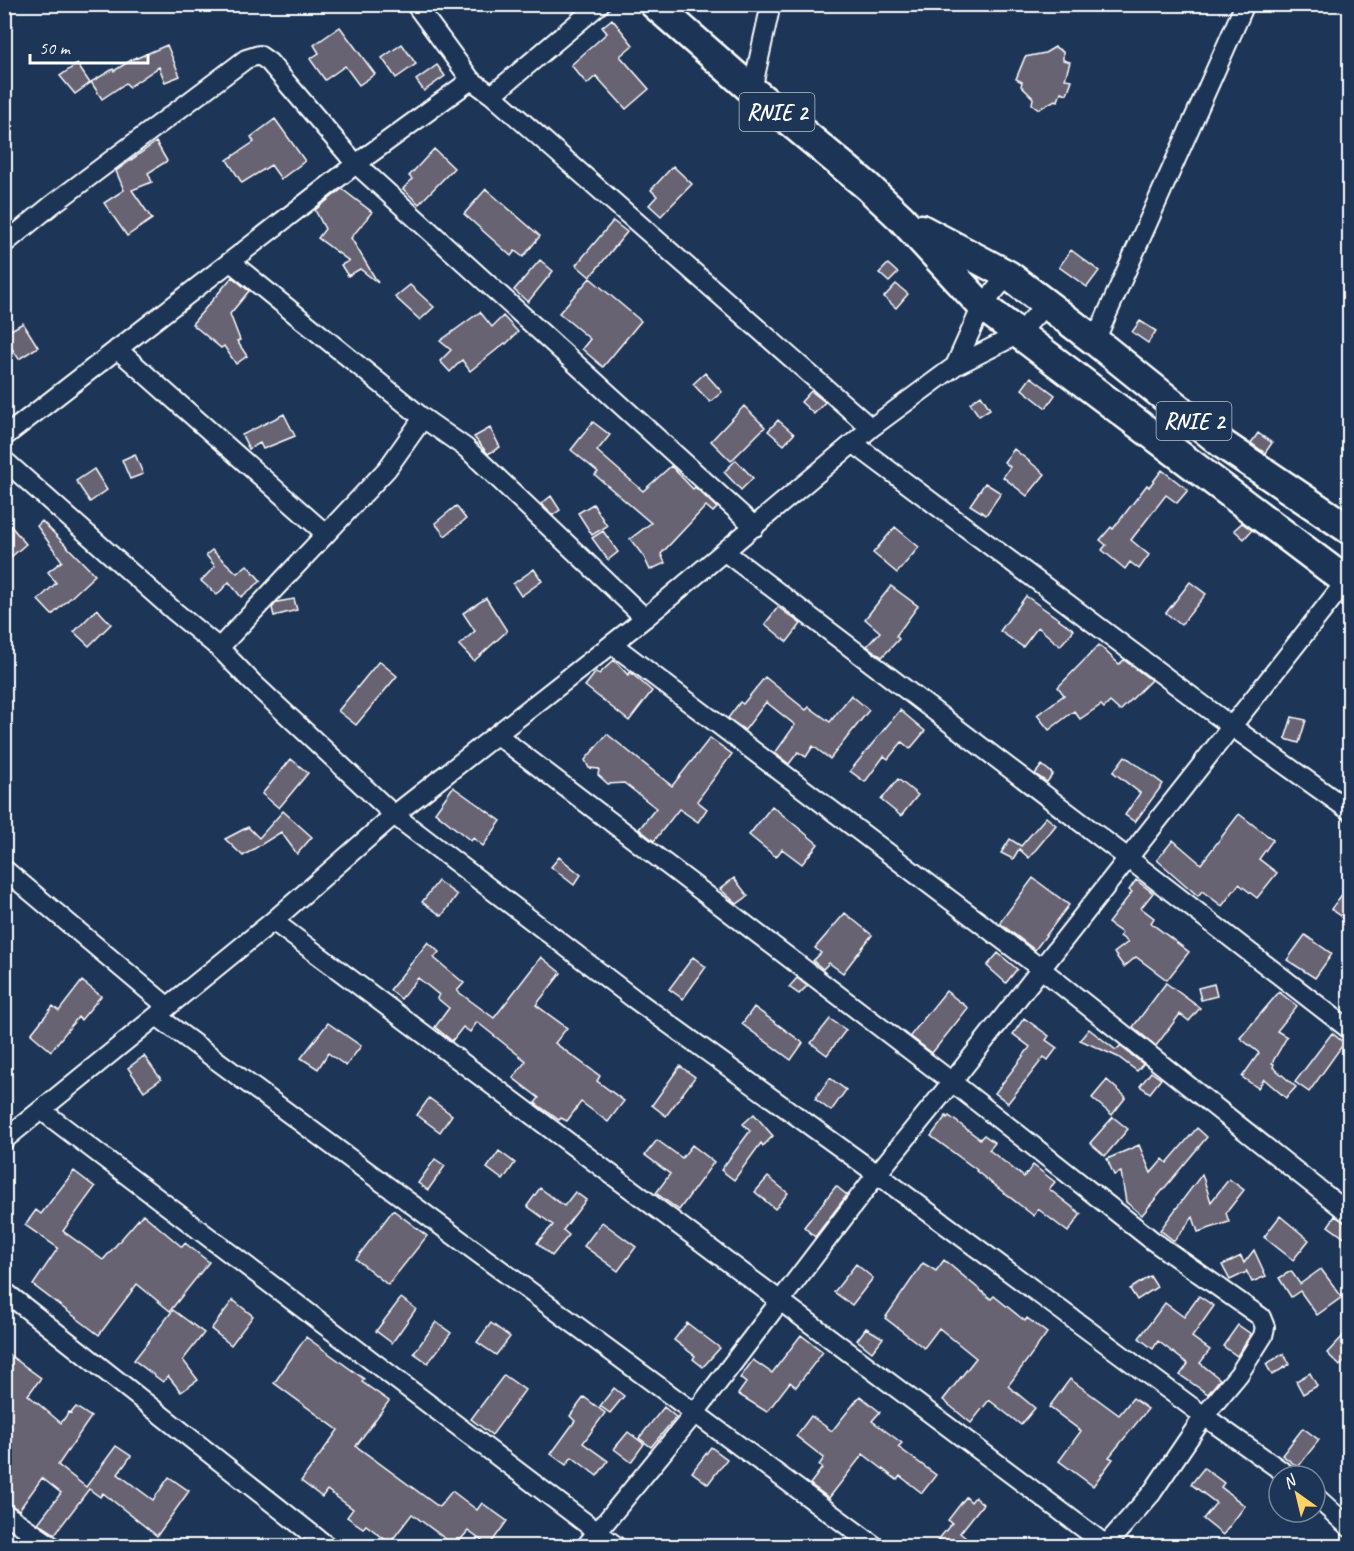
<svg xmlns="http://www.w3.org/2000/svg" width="1354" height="1551" font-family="Caveat,sans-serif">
	<rect width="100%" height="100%" fill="#1d3557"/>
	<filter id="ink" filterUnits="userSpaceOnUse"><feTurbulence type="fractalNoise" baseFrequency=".0167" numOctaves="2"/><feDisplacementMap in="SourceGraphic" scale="12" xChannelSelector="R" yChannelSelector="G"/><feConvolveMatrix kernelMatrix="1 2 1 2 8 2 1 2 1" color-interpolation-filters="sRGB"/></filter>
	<g filter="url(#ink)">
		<!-- building -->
		<path fill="#686473" stroke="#fff" stroke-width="1.5" d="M612,19L633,45L620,56L649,89L626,109L596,76L587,84L571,65L607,33L602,27Z
			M340,27L375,74L359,85L345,66L325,80L310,59L319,53L314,45Z
			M402,44L416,64L396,78L382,58Z
			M167,45L180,76L165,82L159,67L129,87L126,83L102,99L91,82L113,69L114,71L136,57L137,58Z
			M1055,47L1063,52V60L1070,62L1065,79L1072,80L1067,94L1061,92L1058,101L1055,100L1039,109L1032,104L1033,98L1021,86L1022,82L1016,79L1025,57L1045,53Z
			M77,64L90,83L75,94L60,76Z
			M437,65L445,76L424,91L416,80Z
			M275,119L305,161L281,179L271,165L242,183L227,160L254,142L251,137Z
			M156,142L167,161L148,173L152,182L132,190L152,219L127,236L104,203L124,190L116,171Z
			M434,149L454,168L419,204L403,189L412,179L409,176Z
			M673,166L692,184L661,216L649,205L657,196L651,190Z
			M342,189L372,212L351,238L378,283L360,269L348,276L341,265L349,261L318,238L325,229L315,210Z
			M486,189L540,236L523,257L515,251L511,256L464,214Z
			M613,221L627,232L590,277L576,265Z
			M1071,250L1099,271L1087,287L1059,267Z
			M540,260L553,271L528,302L514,290Z
			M888,264L898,273L889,282L879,273Z
			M232,277L249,291L230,314L240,340L237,341L247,356L236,364L224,346L221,348L192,324Z
			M590,278L641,321L603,367L582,349L590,339L559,313Z
			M896,284L908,294L896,308L884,297Z
			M410,285L434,307L420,320L395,297Z
			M480,312L492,327L503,316L518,332L506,344L505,343L470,371L462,360L450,372L440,361L451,350L440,341Z
			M1140,321L1156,331L1148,343L1132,332Z
			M23,323L38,347L19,359L4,337V334Z
			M705,373L722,392L710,402L693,384Z
			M1031,377L1055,395L1046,408L1022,389Z
			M811,391L825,402L814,414L801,402Z
			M981,395L990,409L979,416L970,403Z
			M744,406L765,427L731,461L711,441Z
			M284,414L295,436L263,449L260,443L249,449L242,435Z
			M778,420L794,434L784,445L768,431Z
			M593,422L610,435L597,451L643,491L671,466L693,489L695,487L717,508L713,512L706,506L661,554L665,563L650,570L644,557L630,539L651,523L595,475L598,472L571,450Z
			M490,428L500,447L488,454L474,437Z
			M1258,433L1272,443L1265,453L1251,443Z
			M1014,449L1045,474L1027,496L1003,477L1010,467L1004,462Z
			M135,454L143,474L130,479L122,460Z
			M736,460L753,478L741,490L724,472Z
			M94,469L107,490L90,502L76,481Z
			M1162,470L1188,490L1177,503L1166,495L1131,540L1149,555L1139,569L1130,562L1125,569L1102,550L1106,545L1100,540L1111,527L1113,529L1147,485L1149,487Z
			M985,483L1001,493L986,515L970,505Z
			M551,496L560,510L553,515L541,504Z
			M593,504L607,526L592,535L578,513Z
			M456,506L466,519L445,536L435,523Z
			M4,518L26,544L4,563Z
			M42,521L95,575L52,615L38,600L56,583L48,572L62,561L37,526Z
			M1242,523L1252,530L1244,539L1234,530Z
			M895,527L919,547L897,573L873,553Z
			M603,531L618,552L608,560L592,538Z
			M212,550L237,573L247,565L261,581L241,597L229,582L217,595L201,581L215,566L206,555Z
			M534,569L542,581L521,596L513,584Z
			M1190,582L1206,594L1181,625L1166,613Z
			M891,586L918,606L896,636L899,639L882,657L867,646L880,632L865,619Z
			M1026,596L1074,630L1060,646L1038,627L1023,647L1000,631Z
			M486,598L507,631L474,661L459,645L475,631L463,613Z
			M294,599L297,610L274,616L272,608L277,602Z
			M778,607L801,624L787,642L765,624Z
			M97,609L111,624L89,646L74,632Z
			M1099,645L1119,664L1124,660L1151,680L1120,711L1110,702L1104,708L1101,705L1080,719L1074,711L1049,730L1037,715L1064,695L1058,687Z
			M614,660L628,675L630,672L652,691L629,721L585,686L596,672L599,674Z
			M379,661L397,676L356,725L338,711Z
			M765,677L806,710L809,707L830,722L851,695L869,710L830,759L813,746L806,757L798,752L789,764L775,753L795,725L766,702L745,730L728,718L740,702L743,704Z
			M900,710L925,731L910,749L902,742L888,759L884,756L865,782L850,771Z
			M1292,717L1306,720L1299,743L1285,739Z
			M607,734L672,786L710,738L732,754L697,801L707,809L698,822L679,809L654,841L639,829L656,808L624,783L608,784L598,775L599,769L589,768L585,760Z
			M1125,756L1163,784L1135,822L1125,815L1140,793L1113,772Z
			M291,759L308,773L279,808L262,794Z
			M1042,765L1053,774L1047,782L1035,774Z
			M898,779L918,795L901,816L881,800Z
			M453,787L501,821L483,846L473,838L471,841L435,812Z
			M772,806L818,844L802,864L782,849L776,857L749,835Z
			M283,811L312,837L297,854L281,832L243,856L225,839L248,827L259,838Z
			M1239,814L1273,840L1259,859L1277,873L1257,898L1239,884L1222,906L1202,891L1198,896L1157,860L1173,840L1201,864Z
			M1046,817L1056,825L1029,858L1019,849L1013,859L1001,853L1010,839L1021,846Z
			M559,857L581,875L574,885L551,867Z
			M734,878L748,896L737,904L720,889Z
			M1033,878L1069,905L1035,950L1001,924V921Z
			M1136,880L1153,893L1141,908L1154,918L1151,923L1189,952L1167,980L1136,957L1124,967L1114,953L1128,942L1120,936L1122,933L1108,923L1132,892L1129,890Z
			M438,881L457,895L442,916L422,902Z
			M1350,884V922L1331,909Z
			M845,913L872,935L843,973L829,963L823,969L813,961L821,953L815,948Z
			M1305,935L1332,954L1315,978L1287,960Z
			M428,942L439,952L434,958L464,983L457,991L494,1018L541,957L561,973L536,1005L567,1028L555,1043L600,1076L597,1081L624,1101L608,1122L581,1102L567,1121L561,1118L559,1120L535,1103L539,1098L513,1078L526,1061L477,1022L470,1032L463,1027L452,1041L435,1027L449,1008L437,998L439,995L418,978L401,999L390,990Z
			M998,953L1017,969L1006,983L987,966Z
			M693,957L706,967L683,999L669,989Z
			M797,978L807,986L799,994L789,987Z
			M82,981L101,996L81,1020L78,1017L51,1051L31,1034L53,1006L59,1011Z
			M1166,983L1200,1008L1189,1021L1180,1014L1156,1046L1133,1027Z
			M1214,984L1217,996L1201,1000L1198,988Z
			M946,991L968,1008L932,1053L910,1036Z
			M1279,992L1297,1006L1277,1031L1287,1037L1272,1063L1274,1064L1273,1067L1296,1087L1286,1098L1264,1079L1258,1088L1242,1077L1259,1053L1240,1038Z
			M754,1007L803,1043L791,1060L742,1024Z
			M1024,1018L1049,1036L1046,1040L1057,1048L1048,1060L1044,1057L1008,1103L995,1093L1030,1047L1013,1034Z
			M830,1019L846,1030L827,1055L811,1043Z
			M328,1023L361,1046L346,1066L328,1053L318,1069L301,1058Z
			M1089,1029L1116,1050L1120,1046L1143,1064L1137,1071L1118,1057L1080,1040Z
			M1332,1033L1344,1043L1309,1092L1295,1082Z
			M144,1056L161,1079L144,1091L128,1068Z
			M680,1066L695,1077L666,1116L652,1105Z
			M1151,1072L1161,1079L1150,1093L1140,1086Z
			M830,1078L846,1090L831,1111L815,1099Z
			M1107,1080L1126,1097L1112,1115L1092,1098Z
			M429,1098L452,1115L440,1132L417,1115Z
			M754,1114L773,1136L763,1146L761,1143L734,1180L721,1170L750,1131L743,1124Z
			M946,1116L947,1118L949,1116L980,1139L984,1135L995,1143L989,1150L1024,1177L1033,1165L1055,1182L1049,1189L1081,1214L1068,1232L1038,1209L1034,1216L976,1171L977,1170L931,1136Z
			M1113,1117L1128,1129L1105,1156L1090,1143Z
			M1197,1128L1207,1137L1142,1215L1126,1202L1121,1172L1114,1175L1107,1159L1139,1145L1151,1173L1163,1159L1167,1163Z
			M657,1140L682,1158L692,1145L714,1162L679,1210L656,1193L670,1174L645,1155Z
			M499,1151L515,1163L503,1180L487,1168Z
			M435,1159L445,1166L428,1190L418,1183Z
			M74,1171L95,1187L63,1231L103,1260L143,1214L182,1247L185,1243L209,1262L170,1311L137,1284L99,1335L33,1285L58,1248L25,1225L36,1210L41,1214Z
			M1202,1174L1211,1202L1229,1179L1244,1190L1226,1213L1229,1222L1198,1232L1193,1217L1174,1241L1160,1230Z
			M768,1177L788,1193L775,1209L755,1192Z
			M836,1186L847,1195L815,1237L804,1227Z
			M540,1188L564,1206L575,1192L586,1200L563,1230L569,1235L552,1256L537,1243L553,1225L527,1206Z
			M393,1210L427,1236L388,1285L356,1259Z
			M1280,1216L1309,1240L1293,1260L1264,1237Z
			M1335,1216L1350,1225V1242L1328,1226Z
			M602,1222L636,1247L618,1271L584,1246Z
			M1254,1250L1266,1276L1252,1282L1246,1270L1247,1272L1230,1280L1222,1265L1241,1256L1244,1263Z
			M944,1260L991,1299L994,1296L1025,1321L1027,1318L1047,1333L1008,1386L1035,1408L1021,1425L989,1400L971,1423L943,1400L976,1358L939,1328L924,1348L885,1318L923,1263L936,1271Z
			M856,1264L873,1278L852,1305L834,1292Z
			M1321,1269L1342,1297L1317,1315L1300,1291L1291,1297L1279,1278L1291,1271L1300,1284Z
			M1150,1276L1157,1287L1137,1300L1130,1289Z
			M1199,1296L1214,1306L1192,1337L1210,1350L1200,1363L1220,1379L1208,1394L1180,1375L1188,1364L1158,1341L1153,1349L1139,1338L1165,1303L1184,1317Z
			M401,1298L416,1309L392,1343L376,1331Z
			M233,1300L253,1316L231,1345L211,1329Z
			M173,1310L204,1333L183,1360L198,1380L181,1392L168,1376L163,1382L134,1360Z
			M436,1322L451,1333L428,1363L414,1353Z
			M491,1323L510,1337L496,1355L477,1342Z
			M687,1323L720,1348L703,1367L693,1359L695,1356L674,1340Z
			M1238,1325L1251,1334L1237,1356L1223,1346Z
			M866,1328L883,1338L872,1352L857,1340Z
			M801,1335L823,1352L796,1387L790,1382L767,1412L738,1394L746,1383L740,1378L753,1360L772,1373Z
			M1343,1336L1350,1342V1355L1340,1366L1327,1353Z
			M306,1337L364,1379L362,1382L389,1401L356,1446L439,1507L452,1491L477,1510L482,1503L507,1521L489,1546L468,1531L455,1546L412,1514L390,1543L366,1525L363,1528L347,1517L353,1509L327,1490L322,1497L301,1481L338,1430L274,1383Z
			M4,1351L41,1378L28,1395L61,1423L69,1412L71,1413L76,1407L91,1417L58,1465L86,1487L116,1446L131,1456L118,1474L153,1500L169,1477L189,1491L157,1536L103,1493L100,1497L89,1489L55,1534L38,1523L61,1493L42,1478L19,1510L4,1501Z
			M1283,1354L1290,1364L1272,1375L1266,1364Z
			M1310,1373L1317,1386L1303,1394L1296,1381Z
			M504,1375L525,1390L492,1435L471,1419Z
			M1070,1379L1119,1415L1133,1398L1148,1409L1109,1457L1113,1459L1093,1486L1059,1461L1081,1431L1049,1407Z
			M614,1388L624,1396L610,1413L600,1406Z
			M860,1396L880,1412L872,1421L902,1443L898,1447L936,1475L922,1493L900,1476L897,1480L863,1454L829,1498L810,1484L822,1468L819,1465L824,1458L796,1436L811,1416L832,1431Z
			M584,1397L605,1413L583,1443L608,1461L597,1476L572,1457L566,1465L551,1454L575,1421L570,1416Z
			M664,1407L676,1417L651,1447L639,1438Z
			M1303,1428L1319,1440L1298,1467L1282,1455Z
			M628,1432L644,1444L631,1462L614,1449Z
			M711,1447L727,1459L708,1484L692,1472Z
			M1204,1468L1224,1483L1221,1487L1245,1506L1223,1535L1203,1519L1216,1503L1191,1484Z
			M966,1497L971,1502L975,1497L983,1504L960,1533L965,1537L957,1546H933L952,1523L948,1520Z"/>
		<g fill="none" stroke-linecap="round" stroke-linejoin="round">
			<!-- minor casing -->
			<g stroke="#fff" stroke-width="22">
				<path id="minor" d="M415,4L471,80L492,95L871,428
					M752,90L771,4
					M492,95L600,4
					M4,244L53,204L246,59L259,55L269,62L356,164L755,527
					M231,262L423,418L466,448L645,618
					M1095,341L1245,4
					M117,349L326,534
					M955,366L982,306L1008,275
					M4,437L356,164L471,80
					M853,443L1231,726L1350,811
					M4,460L174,611L219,648L252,682L394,815L633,998L877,1174L1204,1416L1289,1476
					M725,552L1129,859L1350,1030
					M612,644L1040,968L1350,1214
					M219,648L387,469L423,418
					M497,735L952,1082L1153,1241L1261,1317L1265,1327L1263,1336L1239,1374L1204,1416L1151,1494L1105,1546
					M4,869L168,1007
					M273,921L1106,1545
					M158,1017L875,1546
					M41,1110L616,1546
					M4,1140L273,921L394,815L645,618L871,428L955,366L1019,334L1045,305
					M4,1291L327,1546
					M1315,1496L1350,1528
					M4,1513L52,1546
					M586,1546L694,1414L877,1174L952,1082L1346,581"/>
			</g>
			<!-- primary casing -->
			<g stroke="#fff" stroke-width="33">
				<path id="primary" d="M654,4L752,90L867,186L901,218L982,306L1350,584
					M921,229L1008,275L1095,341L1224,445L1350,530"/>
			</g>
			<!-- minor -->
			<use href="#minor" stroke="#1d3557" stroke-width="18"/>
			<!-- primary -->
			<use href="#primary" stroke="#1d3557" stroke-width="28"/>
		</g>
	</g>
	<g text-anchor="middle" stroke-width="6" stroke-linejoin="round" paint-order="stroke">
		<!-- shield labels -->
		<g fill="#1d3557" stroke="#bbc2cd" stroke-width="1.5">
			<rect x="739.5" y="93" width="75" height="38" rx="4.5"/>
			<rect x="1156.5" y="402" width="75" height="38" rx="4.5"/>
		</g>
		<g font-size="22" font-weight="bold" fill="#fff">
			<text x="777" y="120">RNIE 2</text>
			<text x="1194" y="429">RNIE 2</text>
		</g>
	</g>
	<!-- margin -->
	<rect width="1354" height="1551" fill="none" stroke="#1d3557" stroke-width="24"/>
	<rect x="12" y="12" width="1330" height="1527" fill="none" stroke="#fff" stroke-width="2" filter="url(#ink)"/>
	<!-- north arrow -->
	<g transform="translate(1297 1494) rotate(326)"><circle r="28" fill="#1d3557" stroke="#77869a" stroke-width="1.5"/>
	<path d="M0-4.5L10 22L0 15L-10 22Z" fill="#ffd166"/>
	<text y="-9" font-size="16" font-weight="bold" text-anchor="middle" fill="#ffffff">N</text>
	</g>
	<!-- scale -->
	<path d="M30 54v9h118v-9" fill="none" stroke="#ffffff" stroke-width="3"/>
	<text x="39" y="54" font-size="18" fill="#ffffff" stroke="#1d3557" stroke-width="4.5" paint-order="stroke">50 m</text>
</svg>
